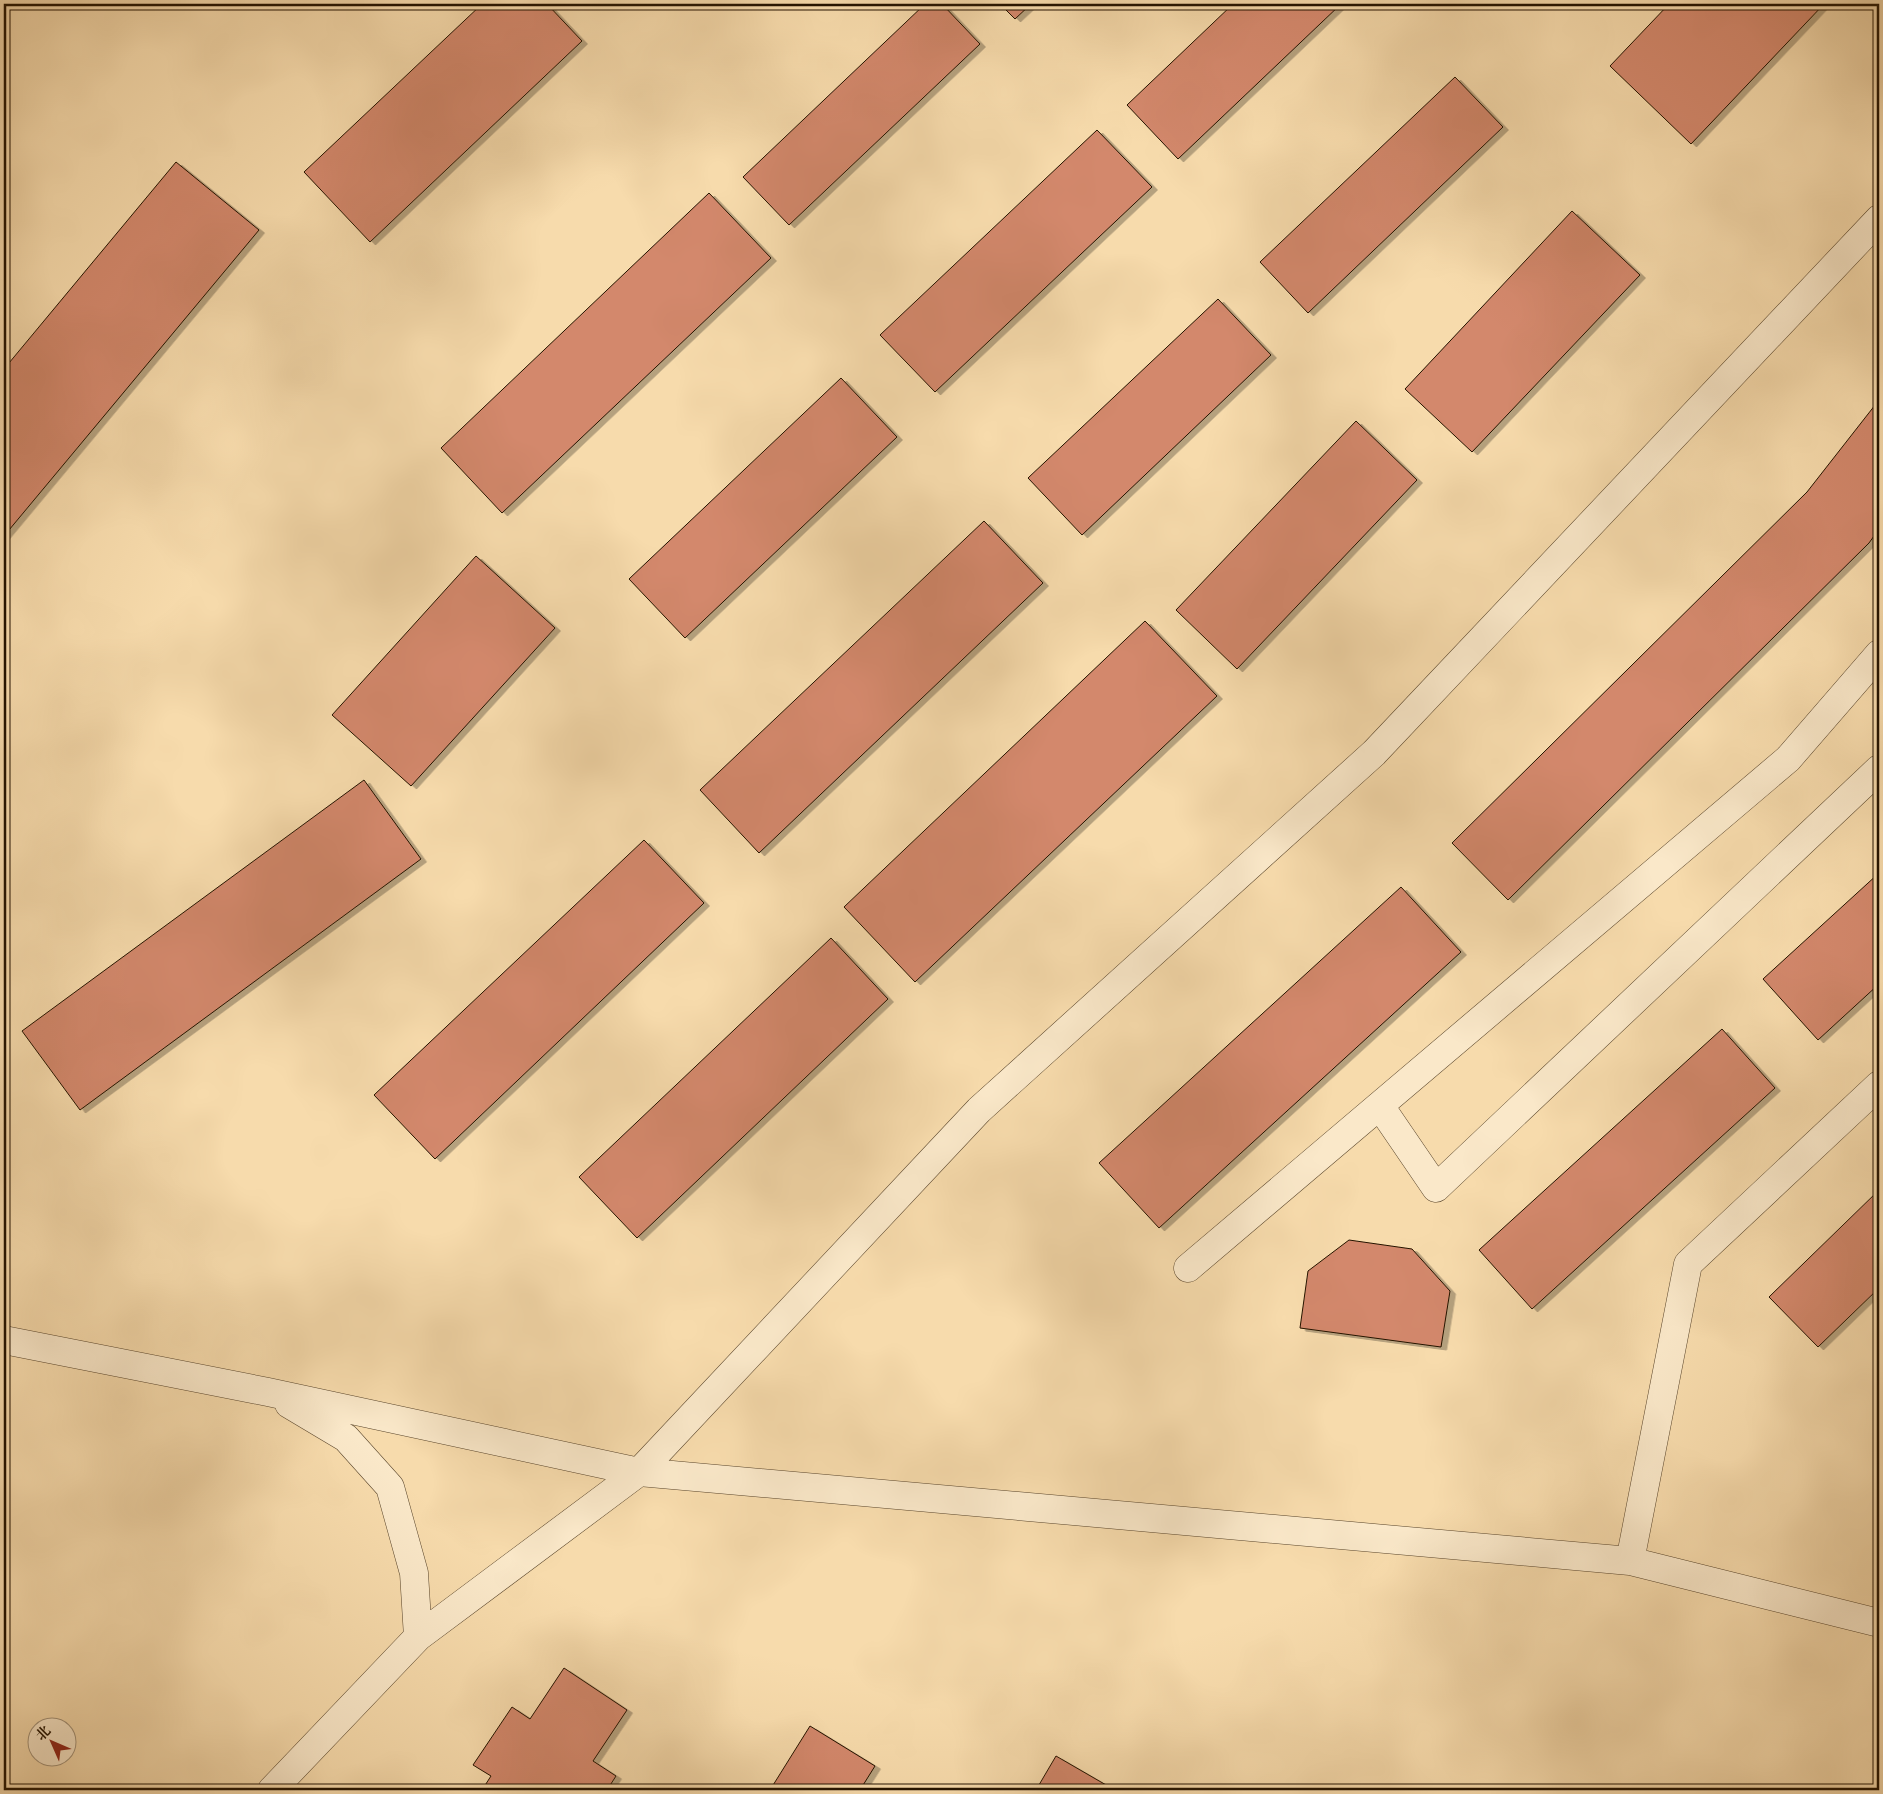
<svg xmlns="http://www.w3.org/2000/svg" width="1883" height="1794" font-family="'Gentium Book Plus','Noto Serif SC',serif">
	<defs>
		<filter id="shadow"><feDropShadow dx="5.5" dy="3" stdDeviation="0" flood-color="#0004"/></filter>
	</defs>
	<rect width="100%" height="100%" fill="#f7dbac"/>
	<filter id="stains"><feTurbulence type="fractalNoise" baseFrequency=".004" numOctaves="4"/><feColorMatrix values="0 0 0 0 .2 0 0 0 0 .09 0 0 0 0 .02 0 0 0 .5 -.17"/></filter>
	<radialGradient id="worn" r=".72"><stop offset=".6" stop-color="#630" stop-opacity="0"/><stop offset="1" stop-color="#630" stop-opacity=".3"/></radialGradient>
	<!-- building -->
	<path fill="#d3886c" stroke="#241300" filter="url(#shadow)" d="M482,4H547L582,41L370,242L304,172Z
		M925,4H942L980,44L789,225L743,177Z
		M1000,4H1031L1015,19Z
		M1233,4H1341L1178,159L1127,105Z
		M1669,4H1824L1691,144L1610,66Z
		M1455,77L1503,127L1308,313L1260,262Z
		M1097,130L1152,187L935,392L880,335Z
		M176,162L259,230L4,536V369Z
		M709,193L771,258L502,513L441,448Z
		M1572,211L1640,275L1472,452L1405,389Z
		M1218,299L1271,355L1082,535L1028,478Z
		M841,378L897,437L685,638L629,579Z
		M1879,400V529L1869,543L1508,900L1452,843L1807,492Z
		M1356,421L1417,480L1237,669L1176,610Z
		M984,521L1043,583L759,853L700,790Z
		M476,556L555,628L411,786L332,715Z
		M1145,621L1217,696L915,982L844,907Z
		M364,780L421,859L80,1110L22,1031Z
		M644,840L704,903L435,1159L374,1095Z
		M1879,873V984L1818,1040L1763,979Z
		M1401,887L1461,952L1159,1228L1099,1163Z
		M831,938L888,999L637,1238L579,1177Z
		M1722,1029L1775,1088L1532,1309L1479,1250Z
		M1879,1190V1288L1818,1347L1769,1297Z
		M1349,1240L1412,1249L1450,1291L1441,1347L1300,1328L1308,1271Z
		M564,1668L627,1710L593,1761L616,1776L607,1790H482L491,1776L473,1765L512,1707L530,1719Z
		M810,1726L875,1766L860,1790H770Z
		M1056,1756L1113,1789V1790H1036Z"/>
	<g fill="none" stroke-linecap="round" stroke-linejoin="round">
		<!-- minor casing -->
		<g stroke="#59452b" stroke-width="29">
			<path id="minor" d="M1380,1106L1436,1188L1879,769
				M1188,1268L1788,759L1879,654
				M4,1340L268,1392L639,1472L1630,1561L1879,1623
				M289,1404L346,1438L390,1487L414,1573L418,1637
				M1630,1561L1688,1264L1879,1085
				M272,1790L418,1637L639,1472L979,1110L1374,753L1879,219"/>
		</g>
		<!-- minor -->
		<use href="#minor" stroke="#fae8c9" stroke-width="28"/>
	</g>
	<!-- margin -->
	<rect width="1883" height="1794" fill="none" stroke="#f7dbac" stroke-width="20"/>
	<rect x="5" y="5" width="1873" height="1784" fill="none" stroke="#241300" stroke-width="2.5"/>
	<rect x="10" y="10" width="1863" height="1774" fill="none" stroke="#241300"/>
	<!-- north arrow -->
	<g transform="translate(52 1742) rotate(315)"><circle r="24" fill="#fae8c9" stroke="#a49379"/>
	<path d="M0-4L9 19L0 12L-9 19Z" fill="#8f2418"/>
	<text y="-8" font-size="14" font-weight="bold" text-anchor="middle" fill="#241300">北</text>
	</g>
	<rect width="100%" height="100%" filter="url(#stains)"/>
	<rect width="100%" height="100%" fill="url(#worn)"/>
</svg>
